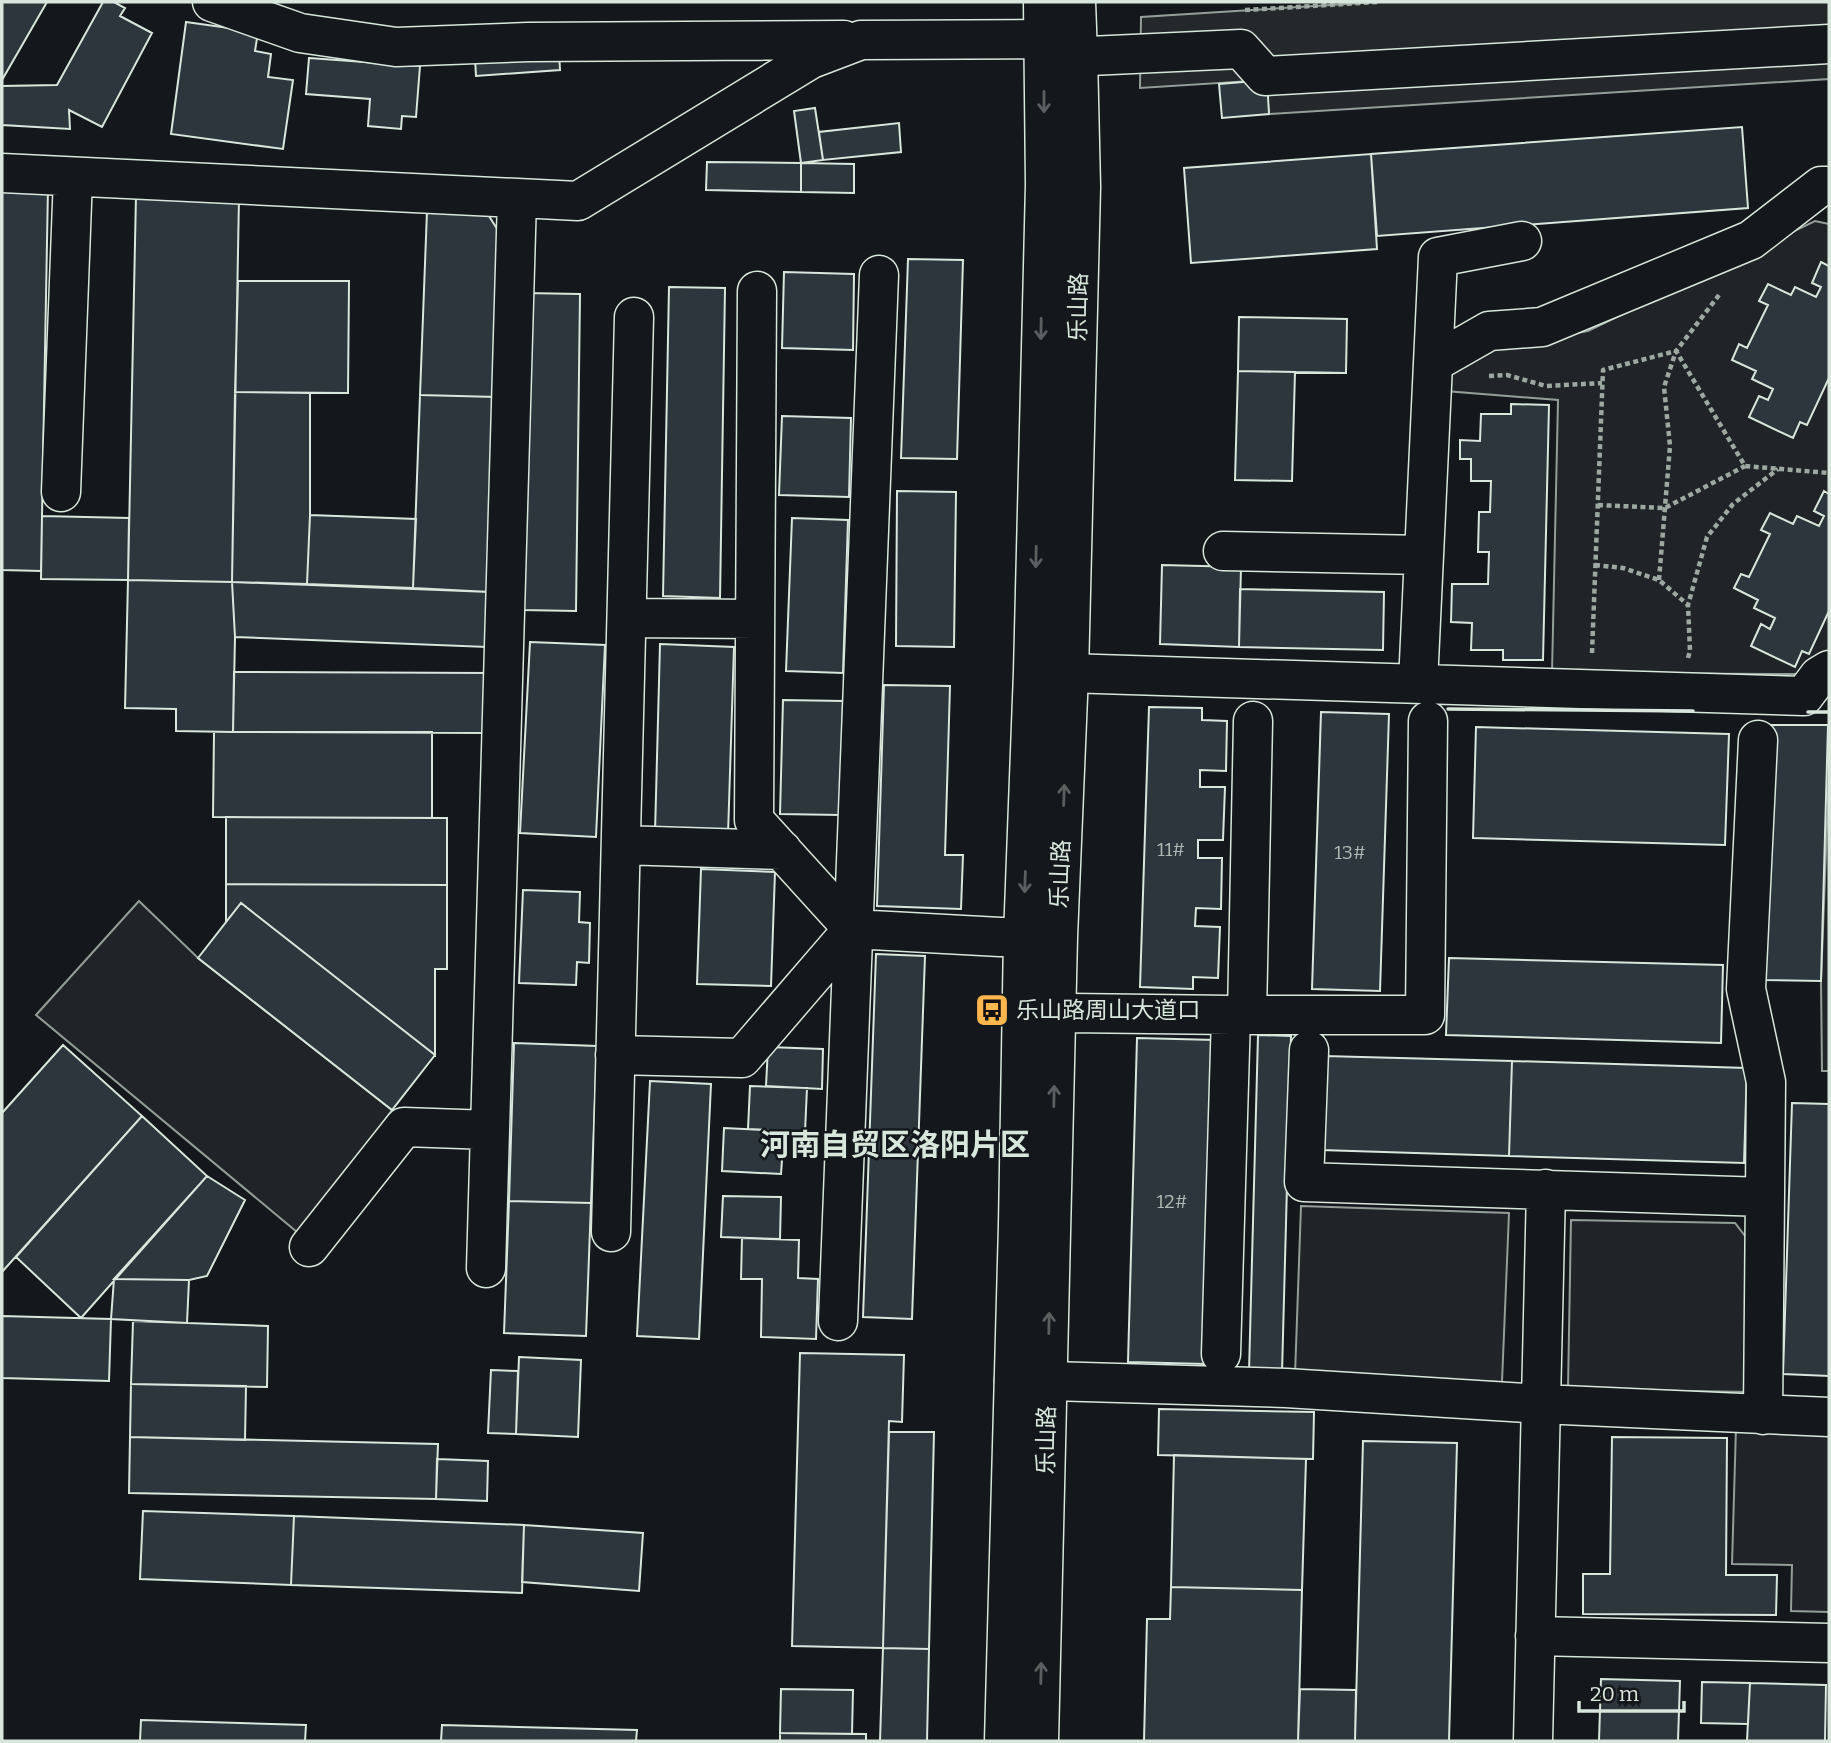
<svg xmlns="http://www.w3.org/2000/svg" width="1831" height="1743" font-family="Bitter,'Noto Sans SC',serif">
	<rect width="100%" height="100%" fill="#14181c"/>
	<!-- green -->
	<path fill="#202428" stroke="#939e99" stroke-width="2" d="M1815,221L1829,224V658L1807,674L1552,673L1558,400L1445,391V374L1478,350L1588,331Z
		M1829,772V1071H1822L1821,981Z
		M139,901L198,958L392,1110L303,1237L36,1015Z
		M1301,1206L1509,1213L1502,1382L1295,1375Z
		M1571,1220L1735,1223L1752,1245L1750,1392L1568,1389Z
		M1736,1427L1829,1430V1612L1791,1611L1792,1565L1732,1564Z"/>
	<!-- parking -->
	<path fill="#24282b" stroke="#939e99" stroke-width="2" d="M1378,2H1829V79L1269,114L1266,80L1140,88L1141,17Z"/>
	<!-- building -->
	<path fill="#2c363c" stroke="#d8e6dc" stroke-width="2" d="M2,2H47L2,80Z
		M103,2H114L125,8L120,16L152,33L102,127L69,110L70,129L2,125V86L57,85Z
		M186,22L258,32L255,51L271,54L268,77L293,80L283,149L171,134Z
		M559,52L560,70L476,76L475,58Z
		M309,58L420,66L416,117L402,116L401,129L368,126L370,99L306,94Z
		M1267,80L1269,114L1222,118L1219,84Z
		M815,108L823,160L801,163L794,111Z
		M899,123L901,152L823,160L819,132Z
		M1742,127L1748,208L1377,236L1371,154Z
		M1371,154L1377,249L1191,263L1184,168Z
		M707,162L801,163V192L706,190Z
		M801,163L854,164V193L801,192Z
		M2,186L48,187L41,571L2,570Z
		M136,195L239,197L232,582L128,580Z
		M427,211L487,213L501,235L496,397L420,395Z
		M908,259L963,260L957,459L901,458Z
		M1821,262L1829,266V378L1807,425L1800,422L1793,438L1749,417L1759,396L1768,400L1773,389L1752,379L1756,371L1732,360L1739,344L1747,348L1768,305L1759,301L1768,284L1791,295L1795,287L1816,297L1821,287L1812,283Z
		M784,272L854,274L853,350L782,348Z
		M238,281H349L348,393L235,392Z
		M669,287L725,288L720,598L663,596Z
		M525,293L580,294L576,611L522,610Z
		M1239,317L1347,319L1346,373L1238,371Z
		M1238,371L1295,372L1292,481L1235,480Z
		M235,392L310,393V515L307,584L232,582Z
		M420,395L496,397L490,592L413,588Z
		M1511,404L1549,405L1543,660H1503V650H1471L1472,623L1451,622L1452,584H1488L1489,552H1478L1479,512H1490L1491,481H1471V459H1460V440L1480,441L1481,414H1511Z
		M782,416L851,418L849,497L779,495Z
		M897,491L956,492L954,647L896,646Z
		M1824,491L1829,494V611L1809,654L1802,651L1795,667L1751,646L1761,624L1770,629L1775,618L1754,608L1758,600L1734,588L1741,574L1749,577L1770,534L1761,530L1770,513L1793,524L1797,516L1819,526L1824,516L1814,511Z
		M310,515L416,519L413,588L307,584Z
		M42,516L129,518L128,580L41,579Z
		M792,518L848,520L843,673L786,671Z
		M1162,565L1241,567L1239,647L1160,644Z
		M128,580L232,582L235,637L233,732L176,731V709L125,708Z
		M232,582L490,592L487,647L235,637Z
		M1240,589L1384,592L1383,650L1239,647Z
		M530,642L605,645L596,837L520,833Z
		M660,644L734,647L728,835L655,833Z
		M234,672L490,673L489,733L233,732Z
		M884,685L950,686L945,855H963L961,909L877,906Z
		M783,700L843,701L840,815L780,814Z
		M1149,707L1202,708V720L1227,721L1226,771L1200,770V787H1225L1223,840H1198V858H1222L1221,909L1196,908L1195,926L1220,927L1218,978L1193,977V989L1140,987Z
		M1321,712L1389,714L1380,991L1312,989Z
		M1771,725H1828L1821,981L1764,980Z
		M1476,727L1729,734L1725,845L1473,838Z
		M214,732H432V818L213,817Z
		M226,817L447,818V885L226,884Z
		M701,869L775,872L771,986L697,984Z
		M226,884L447,885V969H435V1055L241,903L226,922Z
		M523,890L580,892L579,922L590,923L589,963L577,962L576,985L519,983Z
		M241,903L435,1055L392,1110L198,958Z
		M876,954L925,956L912,1319L863,1317Z
		M1449,958L1723,965L1721,1043L1446,1035Z
		M1258,1035L1291,1036L1282,1373L1249,1372Z
		M1137,1038L1215,1040L1206,1364L1128,1362Z
		M514,1043L597,1046L591,1203L509,1201Z
		M63,1045L142,1116L2,1272V1113Z
		M768,1047L823,1049L822,1089L766,1086Z
		M1324,1056L1512,1061L1509,1156L1321,1150Z
		M1512,1061L1747,1068L1744,1163L1509,1156Z
		M650,1081L711,1084L699,1339L637,1336Z
		M750,1086L807,1088L805,1132L748,1129Z
		M1792,1103L1829,1104V1376L1783,1374Z
		M142,1116L207,1176L81,1318L16,1257Z
		M724,1128L784,1131L781,1174L722,1171Z
		M207,1176L245,1200L207,1276L189,1280L114,1279Z
		M723,1196L781,1197L780,1239L721,1237Z
		M509,1201L591,1203L586,1336L504,1333Z
		M742,1238L799,1240L798,1278L818,1279L816,1339L761,1337L762,1279H741Z
		M114,1279L189,1280L187,1323L111,1319Z
		M2,1316L111,1319L109,1381L2,1378Z
		M133,1321L268,1326L267,1387L131,1384Z
		M800,1353L904,1355L902,1422L889,1421L883,1648L792,1646Z
		M519,1357L581,1360L578,1437L516,1434Z
		M491,1370L518,1371L516,1434L488,1433Z
		M131,1384L246,1386L245,1440L130,1437Z
		M1159,1409L1314,1412L1313,1459L1158,1455Z
		M889,1432H934L929,1649L883,1648Z
		M130,1437L438,1444L436,1499L129,1493Z
		M1612,1437L1727,1438L1726,1575H1777L1776,1615L1583,1614V1574H1610Z
		M1363,1441L1457,1443L1449,1741H1355Z
		M1174,1455L1306,1459L1302,1590L1171,1587Z
		M437,1459L488,1461L487,1501L436,1499Z
		M143,1511L294,1516L291,1585L140,1579Z
		M294,1516L524,1525L522,1593L291,1585Z
		M524,1525L643,1533L639,1591L522,1582Z
		M1171,1587L1302,1590L1298,1741H1144L1147,1619H1170Z
		M883,1648L929,1649L927,1741H880Z
		M1601,1679L1680,1681L1678,1741H1599Z
		M1702,1682L1750,1683L1748,1724L1701,1723Z
		M1750,1683L1826,1685L1825,1741H1747Z
		M781,1689L853,1690L852,1734L780,1733Z
		M1300,1689L1356,1690L1355,1741H1298Z
		M141,1720L306,1725L305,1741H140Z
		M442,1725L637,1730L636,1741H441Z
		M780,1733L866,1734V1741H780Z"/>
	<g fill="none" stroke-linecap="round" stroke-linejoin="round">
		<!-- minor casing -->
		<g stroke="#d8e6dc" stroke-width="41">
			<path id="minor" d="M212,2L300,33L396,47L528,42L844,40
				M1046,58L1241,49L1265,76L1829,44
				M2,173L578,201L811,59L861,40L1043,39
				M1433,363L1489,331L1542,327L1751,240L1821,186H1829
				M61,492L73,177
				M1223,551L1424,555
				M627,618L755,619
				M1035,672L1804,696L1819,676L1829,670
				M1418,683L1438,257L1522,241
				M1758,740L1746,989L1766,1082L1763,1415
				M621,845L782,850
				M853,929L1000,937H1056
				M1056,1014L1070,1013L1231,1015H1425L1428,721
				M1247,1015L1253,721
				M1309,1050L1304,1182L1765,1197
				M615,1055L742,1058L853,929L754,820L757,291
				M611,1232L634,317
				M309,1247L404,1127L490,1130
				M486,1268L517,198
				M838,1321L879,275
				M1221,1354L1231,1015
				M1014,1380L1286,1388L1541,1404L1829,1417
				M1535,1636L1829,1643
				M1533,1741L1546,1189"/>
		</g>
		<!-- major casing -->
		<g stroke="#d8e6dc" stroke-width="41">
			<path id="major" d="M1004,1741L1018,1225L1023,937L1033,672L1045,185L1043,2
				M1039,1741L1058,937L1069,673L1081,187L1078,55L1076,2"/>
		</g>
		<!-- path -->
		<path stroke="#9da8a2" stroke-width="4.5" stroke-dasharray="5 3.5" stroke-linecap="butt" d="M1245,10L1378,2
			M1489,376L1507,375L1546,386L1602,383
			M1598,505L1665,508L1745,466
			M1595,565L1623,568L1659,580L1688,605
			M1659,580L1670,446L1664,387L1676,351L1719,295
			M1592,653L1603,370L1676,351L1745,466L1829,473
			M1688,658L1690,651L1688,605L1707,537L1733,504L1778,469"/>
		<!-- minor -->
		<use href="#minor" stroke="#14181c" stroke-width="38"/>
		<!-- major -->
		<use href="#major" stroke="#14181c" stroke-width="38"/>
		<!-- wall -->
		<path stroke="#d8e6dc" stroke-width="3.5" d="M1448,709L1693,711
			M1808,712H1829"/>
	</g>
	<!-- one-way arrows -->
	<defs><path id="oneway-shaft" d="M-6 0H5M1.5-3L5.5 0L1.5 3" fill="none" stroke-width="1.6" stroke-linecap="round" stroke-linejoin="round" transform="scale(1.75)"/></defs>
	<g stroke="#59605f">
		<use href="#oneway-shaft" transform="translate(1044 102) rotate(90)"/>
		<use href="#oneway-shaft" transform="translate(1041 329) rotate(91)"/>
		<use href="#oneway-shaft" transform="translate(1036 557) rotate(91)"/>
		<use href="#oneway-shaft" transform="translate(1064 795) rotate(-88)"/>
		<use href="#oneway-shaft" transform="translate(1025 882) rotate(92)"/>
		<use href="#oneway-shaft" transform="translate(1054 1096) rotate(-89)"/>
		<use href="#oneway-shaft" transform="translate(1049 1323) rotate(-89)"/>
		<use href="#oneway-shaft" transform="translate(1041 1673) rotate(-89)"/>
	</g>
	<!-- icons -->
	<defs>
		<g id="bus-square" transform="scale(1.75)"><rect x="-9" y="-9" width="18" height="18" rx="4" fill="#ffb74d" stroke="#14181c"/><path d="M-5-6H5V4H4V6H2V4H-2V6H-4V4H-5ZM-3.5-4V0h7V-4ZM-3.5 1.2v1.5H-2V1.2ZM2 1.2v1.5H3.5V1.2Z" fill="#111"/></g>
	</defs>
	<g fill-rule="evenodd">
		<use href="#bus-square" x="992" y="1010"/>
	</g>
	<g text-anchor="middle" stroke-width="5" stroke-linejoin="round" paint-order="stroke">
		<!-- number labels -->
		<g font-size="19" fill="#adbab4">
			<text x="1171" y="856">11#</text>
			<text x="1350" y="859">13#</text>
			<text x="1172" y="1208">12#</text>
		</g>
		<!-- street labels -->
		<g font-size="23" fill="#d8e6dc" stroke="#14181c">
			<text transform="translate(1078 307) rotate(-89)" y="8">乐山路</text>
			<text transform="translate(1060 874) rotate(-88)" y="8">乐山路</text>
			<text transform="translate(1046 1440) rotate(-89)" y="8">乐山路</text>
		</g>
		<!-- poi labels -->
		<g font-size="23" fill="#d8e6dc" stroke="#14181c" text-anchor="start">
			<text x="1016" y="1018">乐山路周山大道口</text>
		</g>
		<!-- district labels -->
		<g font-size="30" font-weight="bold" fill="#d8e6dc" stroke="#14181c">
			<text x="895" y="1155">河南自贸区洛阳片区</text>
		</g>
	</g>
	<!-- border -->
	<rect width="1831" height="1743" fill="none" stroke="#d8e6dc" stroke-width="7"/>
	<!-- scale -->
	<path d="M1579 1701v10h105v-10" fill="none" stroke="#d8e6dc" stroke-width="3.5"/>
	<text x="1590" y="1701" font-size="21" fill="#d8e6dc" stroke="#14181c" stroke-width="5" paint-order="stroke">20 m</text>
</svg>
